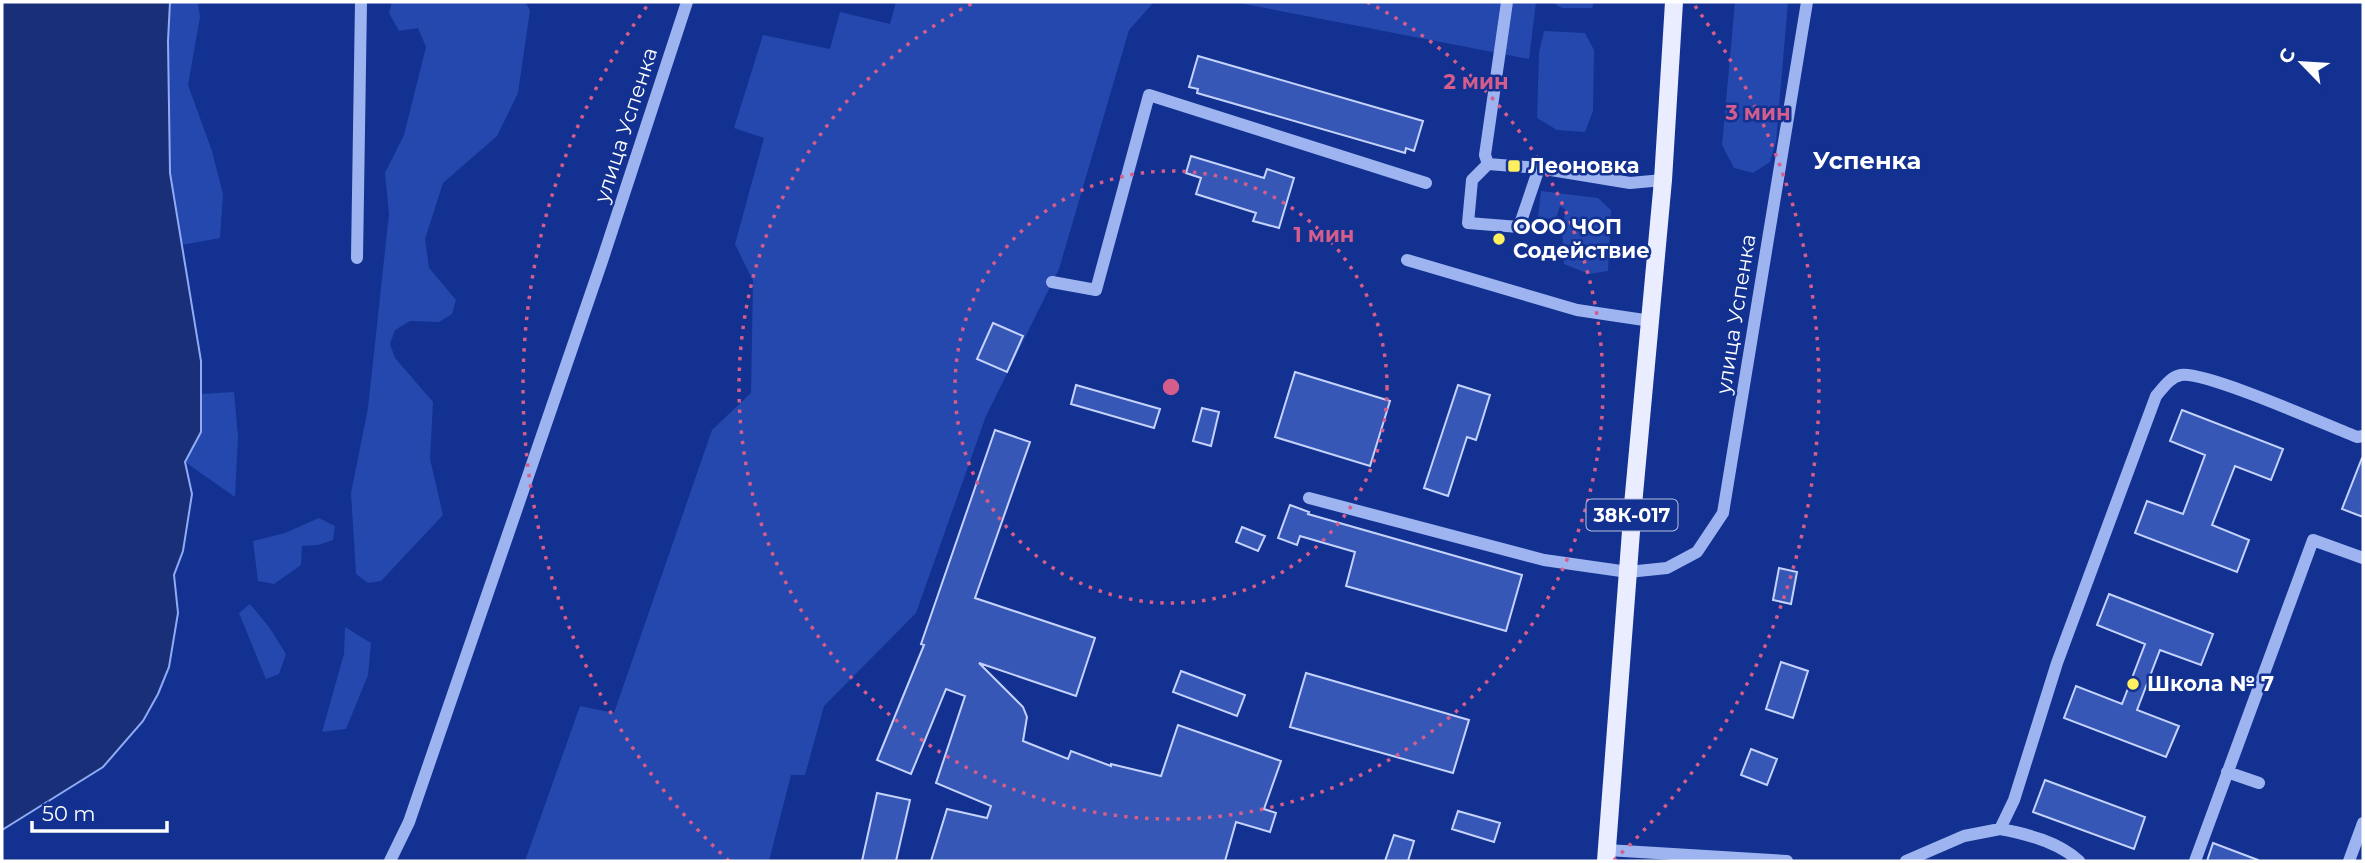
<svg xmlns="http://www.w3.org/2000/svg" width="2365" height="863" font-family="Montserrat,sans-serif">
	<rect width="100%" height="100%" fill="#133190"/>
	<!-- green -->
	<path fill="#2548af" d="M170,2H198L200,17L188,85L212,151L223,194L220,238L181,245L170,173L168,41Z
		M392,2H525L530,10L518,93L497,136L443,183L425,239L429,268L456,300L452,314L439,322L410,321L395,330L390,344L395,358L433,402L430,459L443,515L381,581L368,583L356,574L351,493L368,408L389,214L385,173L404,135L426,47L418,28L399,31L389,13Z
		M896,2H1154L1129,30L1059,269L986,416L916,613L824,706L805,775H791L769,861H525L580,706L614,713L712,430L751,393L753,281L735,244L764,138L734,128L763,35L830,49L840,12L890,24Z
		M1234,2H1536L1529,59Z
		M1552,2H1594L1592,8H1562Z
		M1735,2H1788L1776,142L1770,162L1753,173L1734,168L1722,145Z
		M1544,31L1585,33L1594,50L1593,111L1585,132L1557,130L1537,118L1539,53Z
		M1541,191L1598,198L1611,210L1608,271L1589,274L1564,264L1562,226L1566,210L1560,206L1556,219L1538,218Z
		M234,392L238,437L235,497L185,462L201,432V394Z
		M319,518L335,526L333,540L318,545L302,546L301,565L274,584L258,581L253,541L285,533Z
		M250,604L269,627L286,654L279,674L266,679L239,613Z
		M345,627L371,643L368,675L346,729L322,732L344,654Z"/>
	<!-- water -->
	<path fill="#192f77" stroke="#90abf5" stroke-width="2" d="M2,2H170L168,41L170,173L201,361V432L185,462L192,494L183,551L174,575L178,613L169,667L158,694L143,721L103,767L2,830Z"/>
	<!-- building -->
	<path fill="#3757b7" stroke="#c5d3fc" stroke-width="2" d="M1198,56L1423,121L1414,151L1406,148L1405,153L1197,93L1198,89L1189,87Z
		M1191,156L1264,178L1267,169L1294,178L1279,228L1253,221L1256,213L1196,194L1201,178L1186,173Z
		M993,323L1023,336L1007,372L977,359Z
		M1295,372L1390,401L1370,466L1275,437Z
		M1076,385L1160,409L1154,428L1071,404Z
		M1458,385L1490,395L1476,440L1467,437L1448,496L1424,488Z
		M1202,408L1219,412L1211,446L1193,441Z
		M2182,410L2283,449L2271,480L2235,466L2212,525L2249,540L2237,572L2135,533L2147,501L2183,514L2205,455L2170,441Z
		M995,430L1030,442L975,598L1095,638L1076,696L979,663L1023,707L1027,717L1023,741L1068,759L1071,751L1111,766V764L1161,776L1178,725L1281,761L1264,809L1276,813L1270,832L1236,822L1225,861H931L947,809L987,818L991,806L936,783L965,696L946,689L911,774L877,760L924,645L921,644Z
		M2362,458H2363V517L2342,509Z
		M1290,505L1309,512L1308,514L1522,575L1506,631L1346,586L1355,552L1300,536L1297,545L1278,538Z
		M1242,527L1265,536L1258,551L1236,542Z
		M1779,568L1797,572L1791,604L1773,600Z
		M2109,594L2213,634L2201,665L2160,650L2137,710L2179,726L2166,757L2064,718L2076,686L2122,704L2145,644L2097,625Z
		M1781,662L1808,671L1793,718L1766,709Z
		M1181,671L1245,695L1237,716L1173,692Z
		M1306,673L1469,720L1453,773L1290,727Z
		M1751,749L1777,759L1767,785L1741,775Z
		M2045,780L2145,817L2134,849L2033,812Z
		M877,793L910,800L896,861H862Z
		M1458,811L1500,823L1494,842L1452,829Z
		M1394,835L1414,841L1408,861H1385Z
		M2213,843L2258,860V861H2207Z"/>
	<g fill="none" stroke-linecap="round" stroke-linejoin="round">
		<!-- minor -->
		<path stroke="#9eb4f1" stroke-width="12" d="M1488,164L1485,155L1507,2
			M1539,168L1519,227L1468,223L1472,180L1488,164L1539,168L1630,183L1663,180
			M357,258L361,2
			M1407,260L1577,310L1651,321
			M1052,282L1096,290L1149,95L1426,183
			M1309,498L1544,560L1628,572L1667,568L1697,552L1723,513L1807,2
			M2227,772L2259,783
			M2000,829C2028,834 2058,842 2079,861
			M1607,850L1787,861
			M390,861L409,822L602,261L687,2
			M1906,861L1964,836L2000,829L2014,800L2057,663L2156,396C2163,388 2170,377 2181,375C2206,371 2326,425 2357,437L2363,436
			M2195,861L2313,540L2363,558
			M2349,861L2363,823"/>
		<!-- major -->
		<path stroke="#e9edff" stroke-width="18" d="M1606,861L1633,505L1663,180L1674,2"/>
	</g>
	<!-- distance rings -->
	<g fill="none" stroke="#d45d8c" stroke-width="3.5" stroke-dasharray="3.5 7">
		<circle cx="1171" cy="387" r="216"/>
		<path d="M1367 2A432 432 0 1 1 975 2"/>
		<path d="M729 861A648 648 0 0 1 647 6M1695 6A648 648 0 0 1 1613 861"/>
	</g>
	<!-- markers -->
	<g fill="#fff05f" stroke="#133190" stroke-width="2.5">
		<rect x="1507" y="159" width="14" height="14" rx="3.5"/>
		<circle cx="1499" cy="239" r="7"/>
		<circle cx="2133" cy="684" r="7"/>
	</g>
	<g text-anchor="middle" stroke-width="5" stroke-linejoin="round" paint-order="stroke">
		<!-- shield labels -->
		<rect fill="#133190" stroke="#b8c1de" stroke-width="2" x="1586.5" y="499.5" width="91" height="31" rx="5"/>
		<g font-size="19" font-weight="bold" fill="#fff">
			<text x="1632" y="522">38К-017</text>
		</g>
		<!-- street labels -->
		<g font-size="21" fill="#fff" stroke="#133190">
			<text transform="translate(626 125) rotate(-72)" y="7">улица Успенка</text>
			<text transform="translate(1736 314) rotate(-81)" y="7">улица Успенка</text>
		</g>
		<!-- poi labels -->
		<g font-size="21" font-weight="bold" fill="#fff" stroke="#133190" text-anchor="start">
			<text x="1528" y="173">Леоновка</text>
			<text x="1513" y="234">ООО ЧОП<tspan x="1513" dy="24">Содействие</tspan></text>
			<text x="2147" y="691">Школа № 7</text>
		</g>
		<!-- quarter labels -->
		<g font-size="24" font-weight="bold" fill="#fff" stroke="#133190">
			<text x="1867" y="169">Успенка</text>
		</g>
	</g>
	<circle cx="1171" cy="387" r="10" fill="#d45d8c" stroke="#133190" stroke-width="3.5"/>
	<g font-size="21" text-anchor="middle" font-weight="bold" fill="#d45d8c" stroke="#133190" stroke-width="5" stroke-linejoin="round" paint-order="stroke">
		<text x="1476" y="89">2 мин</text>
		<text x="1758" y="120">3 мин</text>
		<text x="1324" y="242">1 мин</text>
	</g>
	<!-- border -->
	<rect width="2365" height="863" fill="none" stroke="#ffffff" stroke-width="7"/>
	<!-- north arrow -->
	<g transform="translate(2302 63) rotate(295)" stroke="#133190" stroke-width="5" paint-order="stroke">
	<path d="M0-5L12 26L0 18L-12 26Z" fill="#ffffff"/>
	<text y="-10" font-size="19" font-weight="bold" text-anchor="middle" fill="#ffffff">С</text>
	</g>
	<!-- scale -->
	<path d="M32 821v10h135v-10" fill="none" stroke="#ffffff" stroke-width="3.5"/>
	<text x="42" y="821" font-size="21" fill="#ffffff" stroke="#133190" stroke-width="5" paint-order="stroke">50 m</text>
</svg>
